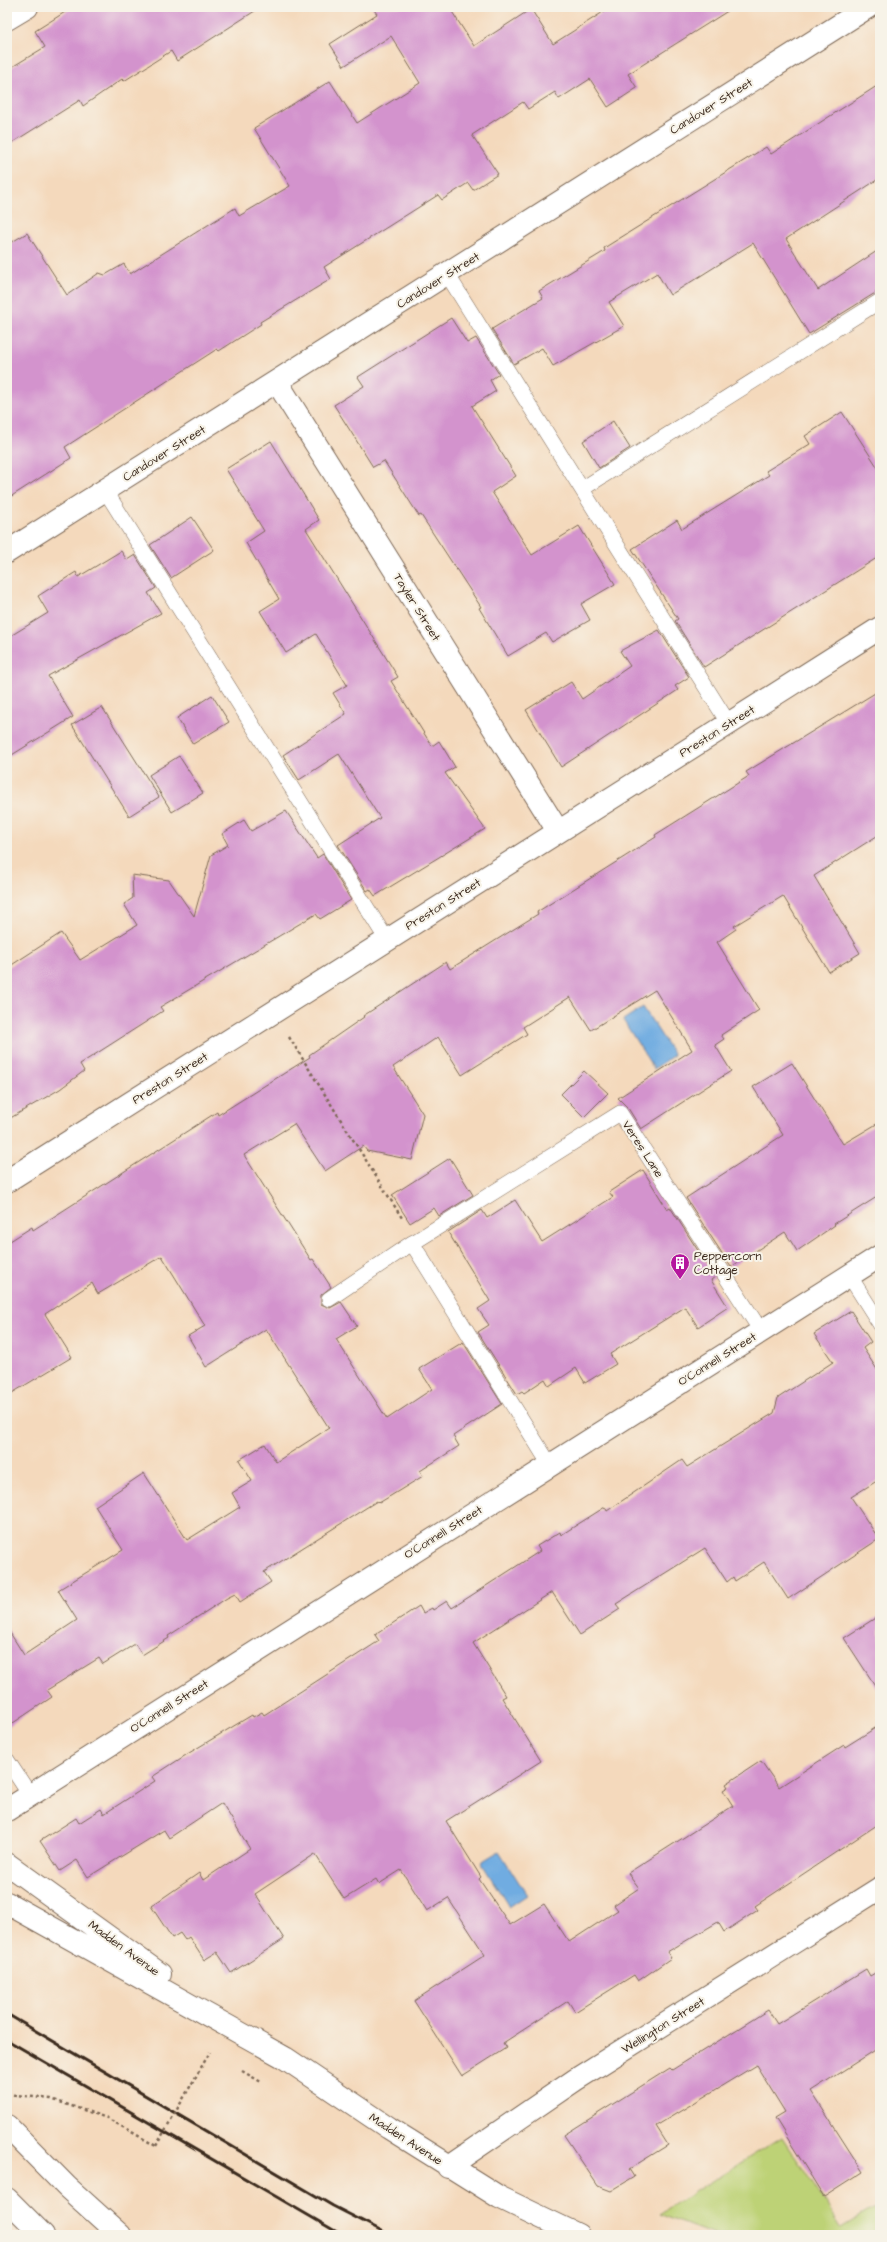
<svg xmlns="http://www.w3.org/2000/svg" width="887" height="2242" font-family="'Architects Daughter',sans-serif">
	<rect width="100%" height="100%" fill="#f7f3e8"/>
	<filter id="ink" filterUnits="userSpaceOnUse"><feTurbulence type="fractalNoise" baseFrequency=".025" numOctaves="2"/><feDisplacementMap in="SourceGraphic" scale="8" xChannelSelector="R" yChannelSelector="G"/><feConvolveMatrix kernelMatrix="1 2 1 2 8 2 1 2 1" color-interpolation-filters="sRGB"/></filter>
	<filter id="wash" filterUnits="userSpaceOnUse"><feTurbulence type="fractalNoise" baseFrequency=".012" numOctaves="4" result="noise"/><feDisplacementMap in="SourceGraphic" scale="16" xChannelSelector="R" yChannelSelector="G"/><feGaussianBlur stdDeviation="0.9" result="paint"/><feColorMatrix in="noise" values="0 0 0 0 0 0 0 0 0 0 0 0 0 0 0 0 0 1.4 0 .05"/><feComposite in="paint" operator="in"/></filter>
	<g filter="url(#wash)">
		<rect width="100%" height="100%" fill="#f4d9bc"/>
		<!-- green -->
		<path fill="#bdd276" stroke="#7c7e4a" d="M782,2137L842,2228L880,2205V2235H714L659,2214Z"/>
		<!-- water -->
		<path fill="#70ace1" stroke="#566b80" d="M643,1007L674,1055L654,1069L623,1020Z
			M499,1851L527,1895L509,1907L481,1862Z"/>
		<g id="blocks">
			<!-- building -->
			<path fill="#d393cd" d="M73,7H261L177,61L171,51L124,81L122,79L83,106L80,100L7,146V70L45,47L35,31Z
				M372,7H449L474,46L531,9L553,44L611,7H734L628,74L637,88L608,107L590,79L559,99L555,92L528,109L523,102L472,135L498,174L473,190L468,183L442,200L438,195L324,267L331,279L260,322L261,324L219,351L217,349L65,447L71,458L7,499V245L27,233L67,295L99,273L105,275L124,264L130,274L235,208L239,216L290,186L254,128L330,81L357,123L420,83L391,36L344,66L330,44L377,14Z
				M880,84V178L786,239L818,290L880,249V290L809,334L753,243L670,295L657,273L609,302L624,326L553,366L542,348L514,364L492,329L543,298L539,291L605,251L604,248L766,147L771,154Z
				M451,318L467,343L476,338L499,374L490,380L496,391L472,406L516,476L492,492L532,555L579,526L615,584L581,604L590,620L552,642L546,633L508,656L479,608L481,607L421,515L419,516L384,461L373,467L334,405L364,386L358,377Z
				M842,412L880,471V556L704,667L675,621L678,619L632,549L677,520L682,529L769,475L766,471L810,444L805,436Z
				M613,421L630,448L599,468L583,441Z
				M271,441L319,520L306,529L398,677L391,681L432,746L439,741L455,767L445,773L485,829L375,896L370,889L367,891L338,845L380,818L339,754L299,780L283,755L346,714L333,693L347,685L316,634L286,653L260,611L279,599L246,543L264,531L226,469Z
				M192,517L214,550L171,578L150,545Z
				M121,551L127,560L135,555L156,588L148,593L161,613L48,676L73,717L7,758V638L48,613L38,596L76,572L78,577Z
				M659,630L689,677L675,686L678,690L561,767L526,710L571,682L582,699L630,666L620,651Z
				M880,690V834L814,876L860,953L829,972L783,896L734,926L736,929L717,942L759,1010L721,1035L724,1039L715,1045L731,1071L641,1129L628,1108L618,1098L692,1050L655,990L591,1030L570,997L523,1027L527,1034L462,1075L438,1037L393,1067L423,1114L412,1160L367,1151L363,1146L325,1171L294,1124L244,1155L311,1260L313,1259L331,1287L321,1295V1304L330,1308L341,1302L357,1326L336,1339L387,1419L432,1389L419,1369L463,1342L502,1404L453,1436L459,1446L420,1471L423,1476L379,1503L377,1501L264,1572L271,1582L240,1602L235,1594L227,1598L168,1636L169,1638L142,1655L135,1644L103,1664L99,1658L47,1690L52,1697L7,1727V1628L24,1655L77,1620L58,1590L123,1550L95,1506L144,1473L187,1540L240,1507L232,1493L252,1481L239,1460L265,1444L276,1462L329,1428L266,1329L206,1367L188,1336L205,1326L162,1256L98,1294L92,1283L45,1314L72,1357L7,1396V1243L32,1227L33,1230L217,1112L218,1115L310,1057L309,1055L364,1017L363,1016L446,962L450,969L538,914L537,912L656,837L655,835L749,776L746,772Z
				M212,695L229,722L193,744L177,718Z
				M102,707L159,797L129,816L72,725Z
				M179,756L203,793L172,812L149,775Z
				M286,811L317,858L323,854L351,900L320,919L316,914L160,1007L163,1011L80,1064L84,1071L60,1089L7,1120V968L61,933L80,960L137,925L124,904L133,898L132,875L169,880L194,916L211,855L228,845L222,834L244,820L251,831Z
				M792,1063L843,1144L880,1122V1195L834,1224L835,1225L797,1251L785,1232L731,1267L686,1198L783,1135L753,1087Z
				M584,1071L608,1093L584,1117L561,1094Z
				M450,1158L473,1195L439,1216L434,1208L410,1223L392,1195Z
				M643,1170L667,1209L670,1207L715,1277L711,1280L728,1307L698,1327L685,1307L610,1354L616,1364L585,1383L576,1368L549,1386L545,1379L524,1393L522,1391L517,1394L478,1332L489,1325L478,1309L490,1301L448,1232L482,1210L487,1218L515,1200L542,1242L613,1197L609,1192Z
				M851,1311L871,1342L863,1348L880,1374V1479L851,1497L879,1539L788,1599L764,1562L735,1581L733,1577L727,1582L705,1548L616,1604L620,1609L580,1635L552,1592L473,1643L506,1696L502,1698L541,1761L446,1821L481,1877L479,1879L510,1925L544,1904L569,1942L618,1910L614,1905L639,1888L628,1873L733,1806L723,1790L728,1787L726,1784L761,1761L779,1787L844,1745L845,1747L880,1725V1823L755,1906L758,1910L724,1932L718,1922L667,1952L671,1958L638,1981L634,1975L575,2012L568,2001L503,2043L506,2048L462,2076L414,2001L485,1955L448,1898L427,1911L401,1870L379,1884L376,1879L344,1899L315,1854L255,1894L284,1939L231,1973L217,1952L204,1960L189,1937L185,1940L180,1933L172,1938L151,1906L199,1873L203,1880L250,1849L222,1803L169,1838L164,1830L88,1877L77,1860L60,1871L40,1841L76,1818L79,1823L101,1809L104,1814L155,1781L152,1777L189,1753L252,1715L253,1717L262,1712L264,1715L379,1641L375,1635L419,1606L423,1613L432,1608L433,1610L447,1601L452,1608L540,1551L537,1546L560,1532L561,1535L605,1507L607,1511L682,1460L687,1467L774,1413L778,1398L833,1362L814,1334Z
				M880,1615V1693L844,1638Z
				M866,1969L870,1976L880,1970V2047L811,2091L863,2172L824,2197L775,2118L785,2112L756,2065L656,2126L668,2145L629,2169L634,2177L611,2191L598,2186L564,2135L670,2068L672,2070L768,2010L777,2024Z"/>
		</g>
	</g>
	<g filter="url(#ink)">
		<use href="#blocks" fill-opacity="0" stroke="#7c6755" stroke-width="1"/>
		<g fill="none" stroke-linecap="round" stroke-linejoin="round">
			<!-- lane casing -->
			<g stroke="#7c6755" stroke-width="16">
				<path id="lane" d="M447,274L729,724
					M582,489L880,301
					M105,490L387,940
					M849,1275L880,1324
					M329,1299L412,1243
					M550,1465L412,1243L416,1241L620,1113L761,1331
					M7,1760L30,1795"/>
			</g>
			<!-- street casing -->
			<g stroke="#7c6755" stroke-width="24">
				<path id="street" d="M7,19L27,7
					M277,382L558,831
					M7,552L868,7
					M7,1181L880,628
					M7,1810L880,1256
					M7,1864L160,1974
					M7,1903L285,2058L389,2128L499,2197L578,2235
					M448,2167L575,2080L880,1888"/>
			</g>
			<!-- highway casing -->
			<g stroke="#7c6755" stroke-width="24">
				<path id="highway" d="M7,2126L67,2187L120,2235
					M7,2199L43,2235"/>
			</g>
			<!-- path -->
			<path stroke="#7c6755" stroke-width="2.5" stroke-dasharray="3 3" stroke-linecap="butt" d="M289,1037L402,1218
				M242,2071L261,2082
				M7,2094L51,2099L107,2118L156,2146"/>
			<!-- lane -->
			<use href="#lane" stroke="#fff" stroke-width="15"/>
			<!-- street -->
			<use href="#street" stroke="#fff" stroke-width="22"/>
			<!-- highway -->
			<use href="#highway" stroke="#fff" stroke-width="22"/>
			<!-- rail -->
			<path stroke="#3b2a1e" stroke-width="3" d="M7,2014L333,2206L390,2235
				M7,2040L342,2235"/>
			<!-- path-bridge -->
			<path stroke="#7c6755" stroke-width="2.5" stroke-dasharray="3 3" stroke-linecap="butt" d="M156,2146L210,2052"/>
		</g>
	</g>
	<!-- icons -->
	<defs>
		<g id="building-pin" transform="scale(1)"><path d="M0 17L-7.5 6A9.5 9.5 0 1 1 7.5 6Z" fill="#b5179e" stroke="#f7f3e8"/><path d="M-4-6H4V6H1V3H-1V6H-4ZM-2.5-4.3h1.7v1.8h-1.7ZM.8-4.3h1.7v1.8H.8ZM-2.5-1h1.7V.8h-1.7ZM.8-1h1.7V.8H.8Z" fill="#fff"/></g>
	</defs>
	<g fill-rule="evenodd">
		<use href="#building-pin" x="680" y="1263"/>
	</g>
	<g text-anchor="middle" stroke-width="4" stroke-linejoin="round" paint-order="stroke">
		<!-- street labels -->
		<g font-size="12" fill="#3b2a1e" stroke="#f7f3e8">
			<text transform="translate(711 106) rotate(-32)" y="4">Candover Street</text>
			<text transform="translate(438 280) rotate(-32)" y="4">Candover Street</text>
			<text transform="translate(164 453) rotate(-32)" y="4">Candover Street</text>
			<text transform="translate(417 607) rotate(58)" y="4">Tayler Street</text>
			<text transform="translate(717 731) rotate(-32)" y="4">Preston Street</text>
			<text transform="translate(443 904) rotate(-32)" y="4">Preston Street</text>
			<text transform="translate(170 1078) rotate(-32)" y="4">Preston Street</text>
			<text transform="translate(643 1149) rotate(57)" y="4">Veres Lane</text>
			<text transform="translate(717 1359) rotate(-32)" y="4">O'Connell Street</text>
			<text transform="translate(443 1532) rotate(-32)" y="4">O'Connell Street</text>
			<text transform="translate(169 1706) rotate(-32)" y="4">O'Connell Street</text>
			<text transform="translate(124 1948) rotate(36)" y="4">Madden Avenue</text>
			<text transform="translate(663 2025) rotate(-32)" y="4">Wellington Street</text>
			<text transform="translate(406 2139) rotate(33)" y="4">Madden Avenue</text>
		</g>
		<!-- poi labels -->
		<g font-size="12" fill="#3b2a1e" stroke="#f7f3e8" text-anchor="start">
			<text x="694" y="1260">Peppercorn<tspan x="694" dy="14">Cottage</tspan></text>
		</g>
	</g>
	<!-- margin -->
	<rect width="887" height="2242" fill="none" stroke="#f7f3e8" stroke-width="24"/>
</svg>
